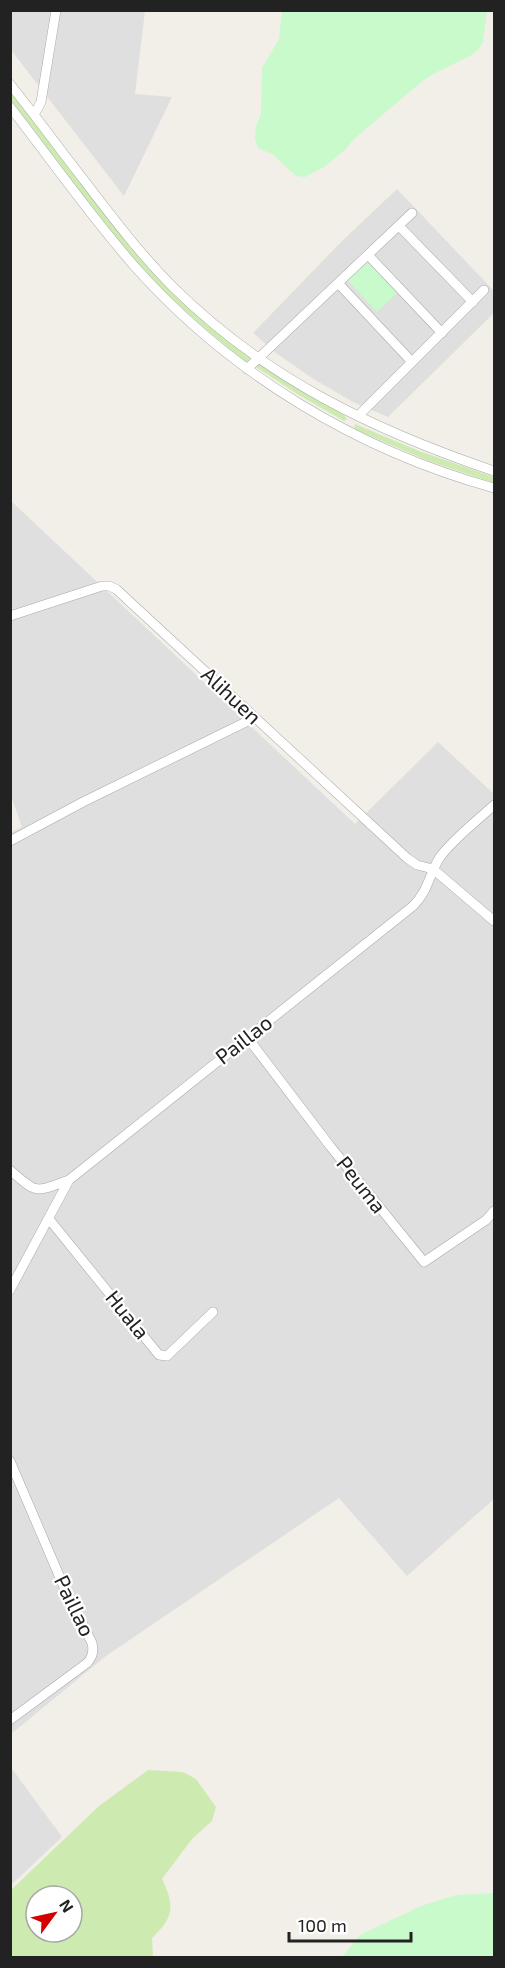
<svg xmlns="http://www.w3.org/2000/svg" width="505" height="1968" font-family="'Exo 2',sans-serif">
	<rect width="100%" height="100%" fill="#f2efe9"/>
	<!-- residential -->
	<path fill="#e0dfdf" d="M11,11H145L135,94L172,97L124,196L11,50Z
		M397,189L494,291V313L388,417L353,402L312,378L276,353L253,333L342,241Z
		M10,500L355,824L438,742L494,794V1499L407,1576L339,1498L106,1656L11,1734L10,833L22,827L10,793Z
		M10,1766L62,1837L11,1885H10Z"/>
	<!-- grass -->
	<path fill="#cdebb0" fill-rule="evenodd" d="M10,91L204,321L250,358L248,362L245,361C208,332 172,301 140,266C94,213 53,155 11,100Z
		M258,361L344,415L347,419L344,421L299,395L256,367Z
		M355,424L419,451L494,477V483L429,461L356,430L354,427Z
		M148,1770L183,1772L196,1779L216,1807L212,1821L192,1839L162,1879C175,1905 174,1918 152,1938L153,1957H11V1890L99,1806ZM36,1896H72V1932H36Z"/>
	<!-- park -->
	<path fill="#c8facc" d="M282,11L283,10L487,11L483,42L479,49L470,56L433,74L420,83L354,139L345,150L324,167L305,177L296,176L272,154L258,148L255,139L256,126L261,114L262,68L279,39Z
		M367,260L397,293L377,312L349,282V276Z
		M494,1893V1957H342L360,1935L421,1906L456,1895Z"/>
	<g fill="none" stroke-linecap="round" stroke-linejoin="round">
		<!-- minor casing -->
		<g stroke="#a9a9a9" stroke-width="10">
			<path id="minor" d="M10,84C28,107 46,130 63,153C99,199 132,246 173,287C265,378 373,430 494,471
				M10,107C52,161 91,217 136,268C231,374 357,450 494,488
				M34,115L41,102L56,10
				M399,226L473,302
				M368,255L442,333
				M338,283L412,362
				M247,369L412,213
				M360,414L484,290
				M10,616L102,586H109L116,589L407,858L417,865L433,869L494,921
				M10,841L83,802L254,718
				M247,1037L330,1146L424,1262L486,1220L494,1211
				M10,1170C38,1195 35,1192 69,1180
				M49,1219L159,1355L167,1356L213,1312
				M10,1290L69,1180L413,906C428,892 429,874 440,857C453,839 478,820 494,805
				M10,1461L64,1587L92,1643C94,1651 93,1657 87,1663L10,1720"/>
		</g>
		<!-- minor -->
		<use href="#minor" stroke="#fff" stroke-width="9"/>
	</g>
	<g text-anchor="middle" stroke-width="4.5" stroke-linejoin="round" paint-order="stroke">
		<!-- street labels -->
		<g font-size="21" fill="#222" stroke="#fff">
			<text transform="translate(231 696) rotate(43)" y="7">Alihuen</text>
			<text transform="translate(244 1040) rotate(-38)" y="7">Paillao</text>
			<text transform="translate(361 1185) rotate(52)" y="7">Peuma</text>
			<text transform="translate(127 1315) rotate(51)" y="7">Huala</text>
			<text transform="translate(74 1606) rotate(64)" y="7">Paillao</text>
		</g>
	</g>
	<!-- border -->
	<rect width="505" height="1968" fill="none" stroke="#222222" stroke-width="24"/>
	<!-- north arrow -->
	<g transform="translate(54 1914) rotate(57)"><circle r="28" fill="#ffffff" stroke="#a7a7a7" stroke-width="1.5"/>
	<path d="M0-4.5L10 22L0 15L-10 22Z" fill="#d40000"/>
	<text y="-9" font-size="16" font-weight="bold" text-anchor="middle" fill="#222222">N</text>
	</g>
	<!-- scale -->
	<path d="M289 1932v9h122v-9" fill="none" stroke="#222222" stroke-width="3"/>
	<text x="298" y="1932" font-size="18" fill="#222222" stroke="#ffffff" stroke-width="4.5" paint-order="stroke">100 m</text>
</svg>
